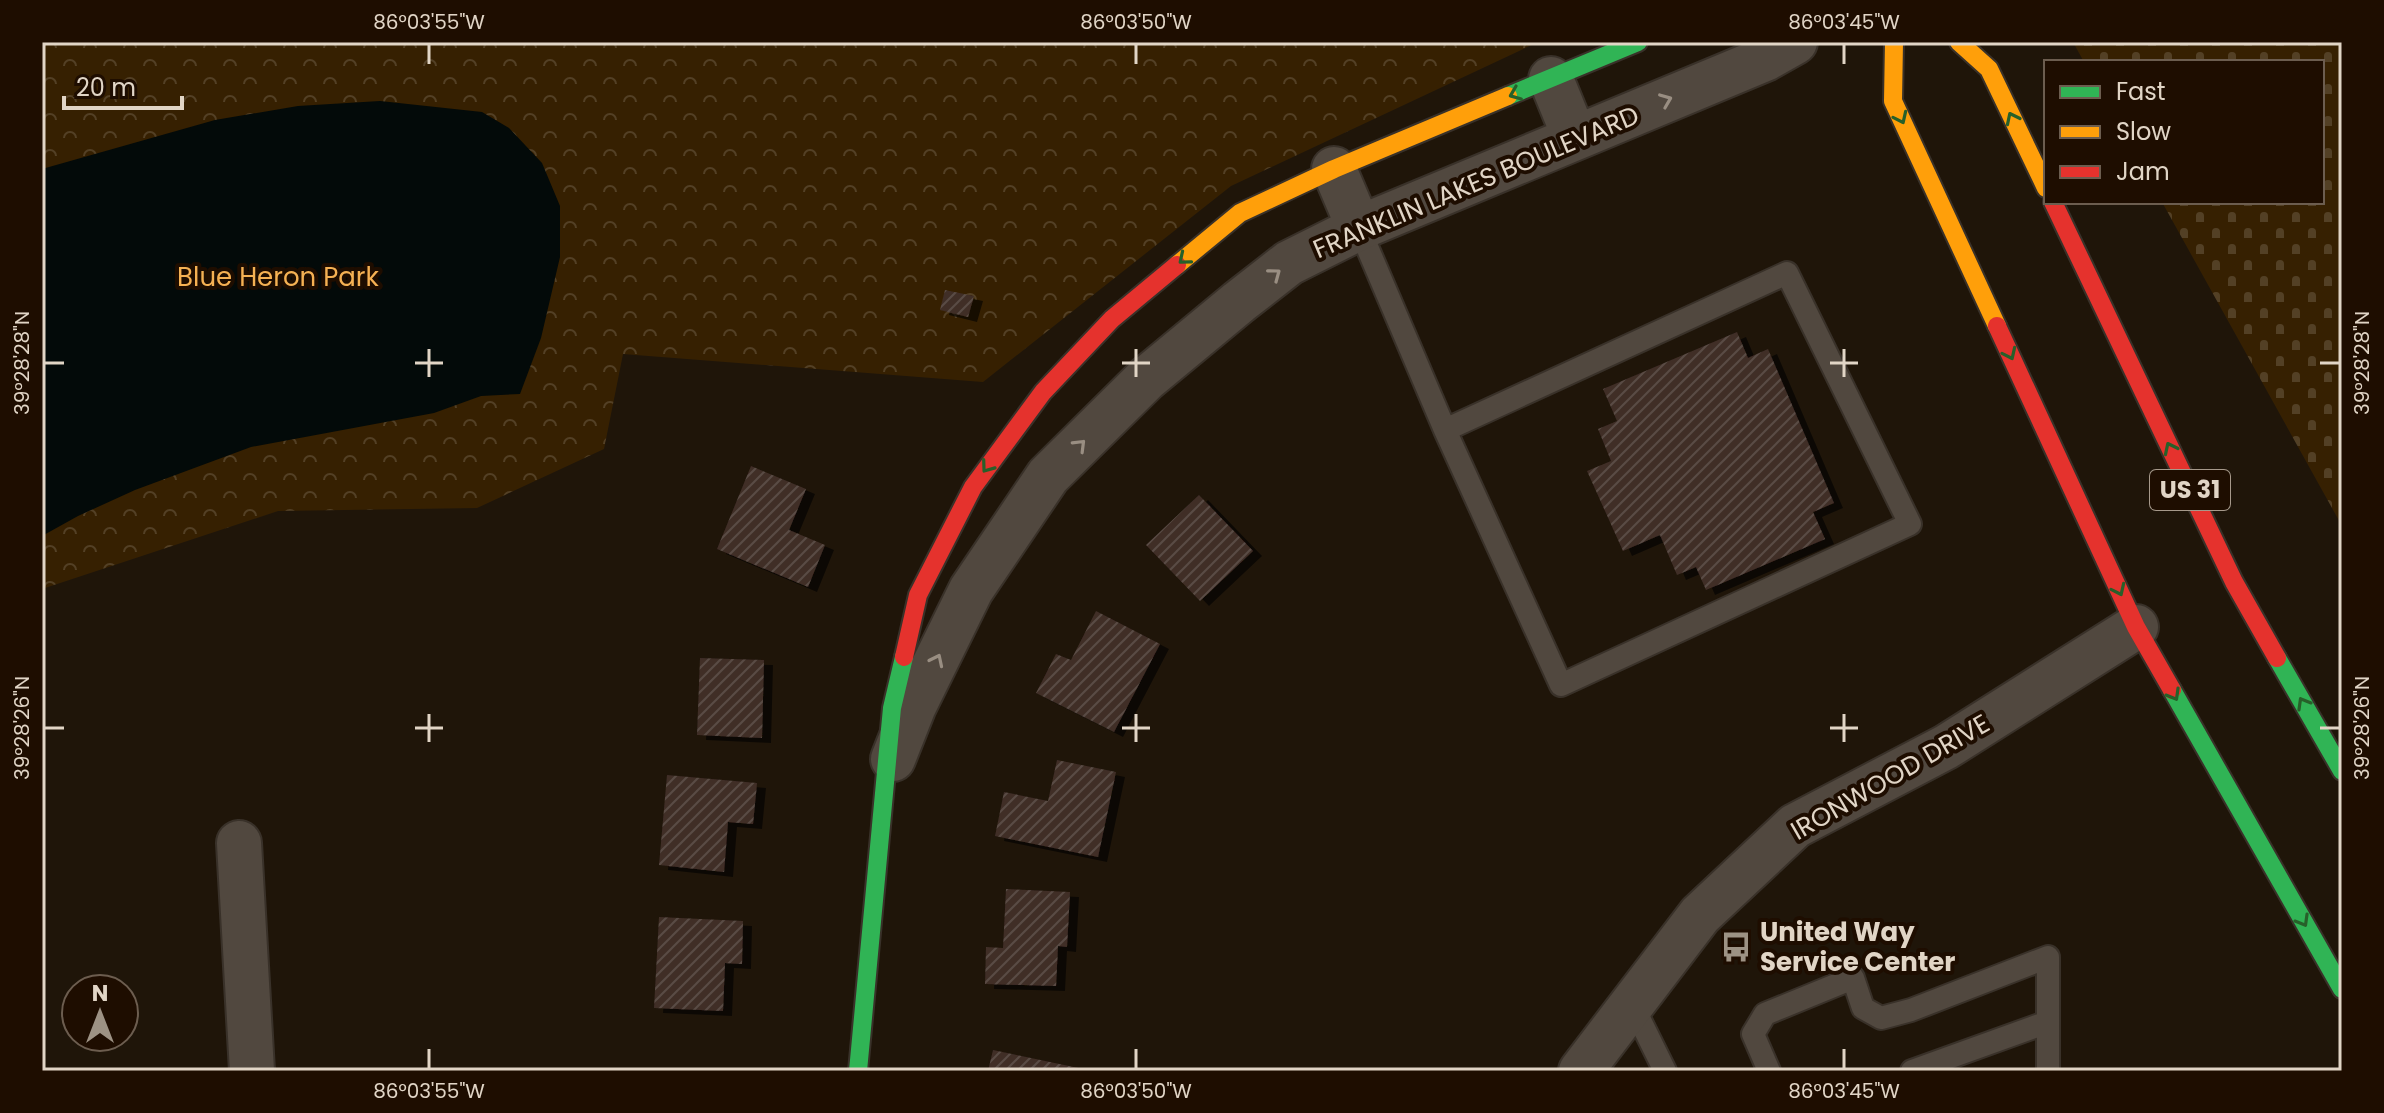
<svg xmlns="http://www.w3.org/2000/svg" width="2384" height="1113" font-family="Poppins,sans-serif">
	<defs>
		<pattern id="cemetery-stones" width="16" height="16" patternUnits="userSpaceOnUse" patternTransform="scale(2)"><rect width="16" height="16" fill="#362001"/><path d="M2 7V4a2 2 0 0 1 4 0v3zM10 15v-3a2 2 0 0 1 4 0v3z" fill="#534025"/></pattern>
		<pattern id="park-crowns" width="20" height="18" patternUnits="userSpaceOnUse" patternTransform="scale(2)"><rect width="20" height="18" fill="#362001"/><path d="M2 6a3 3 0 1 1 6 0M12 15a3 3 0 1 1 6 0" fill="none" stroke="#534025"/></pattern>
		<pattern id="building-hatch" width="6" height="6" patternUnits="userSpaceOnUse" patternTransform="scale(2)"><rect width="6" height="6" fill="#3f2d27"/><path d="M-1 1l2-2M0 6l6-6M5 7l2-2" fill="none" stroke="#5a4b45"/></pattern>
		<filter id="shadow"><feDropShadow dx="9" dy="5" stdDeviation="0" flood-color="#0009"/></filter>
	</defs>
	<rect width="100%" height="100%" fill="#1f1509"/>
	<!-- cemetery -->
	<path fill="url(#cemetery-stones)" d="M2073,42H2342V526L2162,202H2322V62H2084Z"/>
	<!-- park -->
	<path fill="url(#park-crowns)" d="M42,42H1538L1231,186L983,382L623,354L604,449L477,508L278,511L42,589Z"/>
	<!-- water -->
	<path fill="#030a09" d="M380,101L482,112L509,128L542,163L560,206V257L541,338L520,394L481,396L434,413L251,447L135,490L78,516L42,536V169L215,120L298,106Z"/>
	<!-- building -->
	<path fill="url(#building-hatch)" filter="url(#shadow)" d="M945,290L974,296L968,317L940,310Z
		M1737,332L1748,358L1768,349L1834,503L1813,512L1825,539L1706,590L1696,567L1677,575L1660,535L1623,551L1587,471L1611,461L1598,429L1617,421L1603,389Z
		M751,466L806,489L789,530L825,545L808,587L717,549Z
		M1199,495L1253,551L1200,601L1146,545Z
		M1096,611L1160,644L1114,732L1036,693L1056,654L1071,660Z
		M700,658L764,660L762,738L697,735Z
		M1057,760L1116,772L1098,857L995,836L1004,792L1048,801Z
		M667,775L757,783L753,824L728,822L724,872L659,865Z
		M1006,889L1070,892L1067,947L1058,946L1056,986L985,984L986,947L1003,948Z
		M659,917L743,921L742,964L725,963L723,1011L654,1008Z
		M993,1050L1088,1070V1071H988Z"/>
	<g fill="none" stroke-linecap="round" stroke-linejoin="round">
		<!-- lane casing -->
		<g stroke="#393129" stroke-width="26">
			<path id="lane" d="M1359,228L1445,430L1561,685L1910,524L1787,273L1445,430
				M1632,1004L1665,1071
				M1769,1071L1753,1034L1765,1014L1853,978L1863,1008L1881,1018L1911,1010L2048,957V1071
				M1912,1071L2048,1022"/>
		</g>
		<!-- street casing -->
		<g stroke="#393129" stroke-width="48">
			<path id="street" d="M1551,79L1575,138
				M1334,169L1359,228
				M893,759L914,706L971,590L1048,476L1146,379L1239,302L1289,263L1359,228L1765,59L1795,42
				M239,843L252,1071
				M1581,1071L1700,915L1795,826L1946,747L2136,627"/>
		</g>
		<!-- fast casing -->
		<g stroke="#393129" stroke-width="22">
			<path id="fast" d="M1508,96L1638,42
				M2277,658L2342,771
				M2172,690L2342,989
				M858,1071L892,708L904,657"/>
		</g>
		<!-- slow casing -->
		<g stroke="#393129" stroke-width="22">
			<path id="slow" d="M1894,42L1893,101L1997,326
				M1959,42L1989,69L2046,188
				M1177,265L1240,213L1334,169L1508,96"/>
		</g>
		<!-- jam casing -->
		<g stroke="#393129" stroke-width="22">
			<path id="jam" d="M2053,202L2234,582L2277,658
				M1997,326L2136,627L2172,690
				M904,657L918,595L973,487L1043,392L1112,319L1177,265"/>
		</g>
		<!-- lane -->
		<use href="#lane" stroke="#51483f" stroke-width="22"/>
		<!-- street -->
		<use href="#street" stroke="#51483f" stroke-width="44"/>
		<!-- fast -->
		<use href="#fast" stroke="#30b455" stroke-width="18"/>
		<!-- slow -->
		<use href="#slow" stroke="#ff9f0a" stroke-width="18"/>
		<!-- jam -->
		<use href="#jam" stroke="#e5322d" stroke-width="18"/>
	</g>
	<!-- one-way arrows -->
	<defs><path id="oneway-chevron" d="M-2-3.5L2.5 0L-2 3.5" fill="none" stroke-width="1.6" stroke-linecap="round" stroke-linejoin="round" transform="scale(2)"/></defs>
	<g stroke="#27602a">
		<use href="#oneway-chevron" transform="translate(1515 94) rotate(158)"/>
		<use href="#oneway-chevron" transform="translate(1901 118) rotate(65)"/>
		<use href="#oneway-chevron" transform="translate(2012 118) rotate(-116)"/>
		<use href="#oneway-chevron" transform="translate(1184 259) rotate(140)"/>
		<use href="#oneway-chevron" transform="translate(2010 354) rotate(65)"/>
		<use href="#oneway-chevron" transform="translate(2170 448) rotate(-116)"/>
		<use href="#oneway-chevron" transform="translate(987 467) rotate(126)"/>
		<use href="#oneway-chevron" transform="translate(2119 590) rotate(65)"/>
		<use href="#oneway-chevron" transform="translate(2174 695) rotate(60)"/>
		<use href="#oneway-chevron" transform="translate(2303 703) rotate(-120)"/>
		<use href="#oneway-chevron" transform="translate(2303 921) rotate(60)"/>
	</g>
	<g stroke="#998e82">
		<use href="#oneway-chevron" transform="translate(1666 100) rotate(-22)"/>
		<use href="#oneway-chevron" transform="translate(1275 274) rotate(-37)"/>
		<use href="#oneway-chevron" transform="translate(1080 445) rotate(-45)"/>
		<use href="#oneway-chevron" transform="translate(937 660) rotate(-64)"/>
	</g>
	<!-- ticks -->
	<path fill="none" stroke="#e1d5c6" stroke-width="3" d="M429,44V64M1136,44V64M1844,44V64M429,349V377M1136,349V377M1844,349V377M44,363H64M415,363H443M1122,363H1150M1830,363H1858M2320,363H2340M429,714V742M1136,714V742M1844,714V742M44,728H64M415,728H443M1122,728H1150M1830,728H1858M2320,728H2340M429,1049V1069M1136,1049V1069M1844,1049V1069"/>
	<!-- icons -->
	<defs>
		<g id="bus-bare" transform="scale(2.4)"><path d="M-5-6H5V4H4V6H2V4H-2V6H-4V4H-5ZM-3.5-4V0h7V-4ZM-3.5 1.2v1.5H-2V1.2ZM2 1.2v1.5H3.5V1.2Z" fill="#9d9284" stroke="#1e0d00" stroke-width="2.5" paint-order="stroke"/></g>
	</defs>
	<g fill-rule="evenodd">
		<use href="#bus-bare" x="1736" y="947"/>
	</g>
	<g text-anchor="middle" stroke-width="8" stroke-linejoin="round" paint-order="stroke">
		<!-- shield labels -->
		<rect fill="#1e0d00" stroke="#a6998b" stroke-width="2" x="2150" y="470" width="80" height="40" rx="6"/>
		<g font-size="24" font-weight="bold" fill="#e1d5c6">
			<text x="2190" y="498">US 31</text>
		</g>
		<!-- street labels -->
		<g font-size="26" fill="#e1d5c6" stroke="#1e0d00">
			<text transform="translate(1476 182) rotate(-23)" y="9">FRANKLIN LAKES BOULEVARD</text>
			<text transform="translate(1890 777) rotate(-30)" y="9">IRONWOOD DRIVE</text>
		</g>
		<!-- park labels -->
		<g font-size="26" fill="#f5b153" stroke="#1e0d00">
			<text x="278" y="286">Blue Heron Park</text>
		</g>
		<!-- poi labels -->
		<g font-size="26" font-weight="bold" fill="#e1d5c6" stroke="#1e0d00" text-anchor="start">
			<text x="1760" y="941">United Way<tspan x="1760" dy="30">Service Center</tspan></text>
		</g>
	</g>
	<!-- border -->
	<rect width="2384" height="1113" fill="none" stroke="#1e0d00" stroke-width="88"/>
	<!-- legend -->
	<rect x="2044" y="60" width="280" height="144" fill="#1e0d00" stroke="#6c5d4f" stroke-width="2"/>
	<rect x="2060" y="86" width="40" height="12" fill="#30b455" stroke="#6c5d4f" stroke-width="2"/>
	<text x="2116" y="100" font-size="24" fill="#e1d5c6">Fast</text>
	<rect x="2060" y="126" width="40" height="12" fill="#ff9f0a" stroke="#6c5d4f" stroke-width="2"/>
	<text x="2116" y="140" font-size="24" fill="#e1d5c6">Slow</text>
	<rect x="2060" y="166" width="40" height="12" fill="#e5322d" stroke="#6c5d4f" stroke-width="2"/>
	<text x="2116" y="180" font-size="24" fill="#e1d5c6">Jam</text>
	<!-- north arrow -->
	<g transform="translate(100 1013)"><circle r="38" fill="#1e0d00" stroke="#6c5d4f" stroke-width="2"/>
	<path d="M0-6L14 30L0 20L-14 30Z" fill="#9d9284"/>
	<text y="-12" font-size="22" font-weight="bold" text-anchor="middle" fill="#e1d5c6">N</text>
	</g>
	<!-- scale -->
	<path d="M64 96v12h118v-12" fill="none" stroke="#e1d5c6" stroke-width="4"/>
	<text x="76" y="96" font-size="24" fill="#e1d5c6" stroke="#1e0d00" stroke-width="6" paint-order="stroke">20 m</text>
	<rect x="44" y="44" width="2296" height="1025" fill="none" stroke="#e1d5c6" stroke-width="3"/>
	<g font-size="20" text-anchor="middle" fill="#e1d5c6">
		<text x="429" y="29">86°03'55"W</text>
		<text x="1136" y="29">86°03'50"W</text>
		<text x="1844" y="29">86°03'45"W</text>
		<text transform="translate(22 363) rotate(-90)" y="7">39°28'28"N</text>
		<text transform="translate(2362 363) rotate(-90)" y="7">39°28'28"N</text>
		<text transform="translate(22 728) rotate(-90)" y="7">39°28'26"N</text>
		<text transform="translate(2362 728) rotate(-90)" y="7">39°28'26"N</text>
		<text x="429" y="1098">86°03'55"W</text>
		<text x="1136" y="1098">86°03'50"W</text>
		<text x="1844" y="1098">86°03'45"W</text>
	</g>
</svg>
